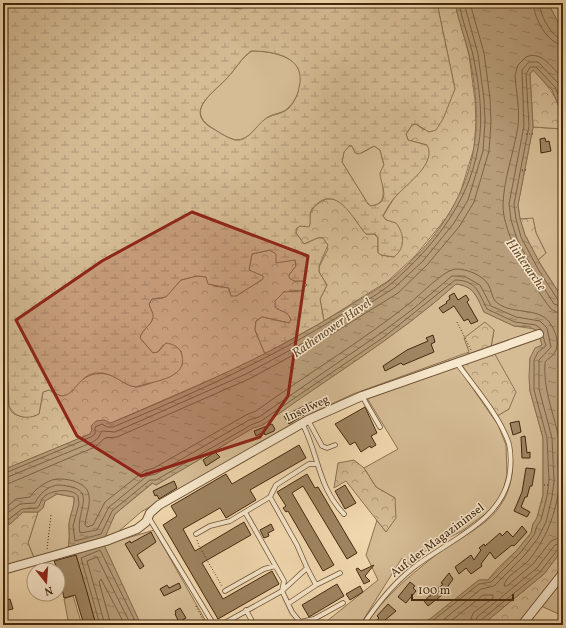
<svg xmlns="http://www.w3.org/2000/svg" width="566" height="628" font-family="Vollkorn,serif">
	<defs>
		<pattern id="forest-crowns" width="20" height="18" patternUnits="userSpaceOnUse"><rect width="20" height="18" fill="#d5bc95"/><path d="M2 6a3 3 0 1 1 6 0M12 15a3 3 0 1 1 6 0" fill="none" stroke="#ae9978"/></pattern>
		<pattern id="wetland-marsh" width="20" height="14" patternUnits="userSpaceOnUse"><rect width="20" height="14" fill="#d5bc95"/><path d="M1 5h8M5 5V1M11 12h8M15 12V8" fill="none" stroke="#ae9978"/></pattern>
		<pattern id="water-ripples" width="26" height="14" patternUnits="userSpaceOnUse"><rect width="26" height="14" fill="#b79d79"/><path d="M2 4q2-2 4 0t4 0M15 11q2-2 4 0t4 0" fill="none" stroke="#968062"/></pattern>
	</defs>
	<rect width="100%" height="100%" fill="#f3dab1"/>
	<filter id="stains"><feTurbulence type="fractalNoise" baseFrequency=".005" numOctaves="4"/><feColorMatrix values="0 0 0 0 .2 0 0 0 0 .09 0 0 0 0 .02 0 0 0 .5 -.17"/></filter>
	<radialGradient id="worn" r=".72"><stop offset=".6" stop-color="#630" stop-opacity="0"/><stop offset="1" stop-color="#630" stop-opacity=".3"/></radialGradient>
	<!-- green -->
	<path fill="#d5bc95" stroke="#8c7251" d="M548,3H563V32Z
		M252,51C272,51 307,57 300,86C298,94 295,101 289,107C283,114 274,113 268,117C257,125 250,140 236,140C230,139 219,133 214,129C183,111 213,94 227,78C236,69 241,58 252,51Z
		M533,127L563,129V306L561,296L538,260L546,253L536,233L533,219H520L518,205Z
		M348,146H352L353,149L362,153L374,146L380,150L384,165C376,177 394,203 371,206L368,204L342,162L344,152Z
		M456,284C474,286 477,297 484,312L514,326L535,329L538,331L542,345L530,358V391L543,438V495L537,518L533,524L531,533L517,550L497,569L488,580H479L430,619L418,625H366C384,596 411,575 437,554C452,543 470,534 485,522C518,496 521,449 497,416L509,409L491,347L494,330L469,352L353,394L308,415L141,512L118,532L105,537L115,514L153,483L156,485L253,428L263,425C327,378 396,338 456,284Z
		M451,367H458L498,425L506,445L507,475L503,491L496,503L488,512L462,531L430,547L410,565L402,558L360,625H322L378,580L366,555L377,520L386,532L395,498L376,487L364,468L398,449L367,398Z
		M57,494L74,497C75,507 69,516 69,526C69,535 70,537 68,548L34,558L28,543L38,512L43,508L45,501Z
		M154,530L208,625H141L104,545Z
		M563,577V616L541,606Z
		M73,596L82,625H65L68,620L64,599Z"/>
	<!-- forest -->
	<path fill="url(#forest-crowns)" stroke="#8c7251" d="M437,3H455L469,55L475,100L476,122L474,148L459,197L447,217L416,255L388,281L324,321L320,299L327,285L319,272V267L328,249L323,238H318L304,244L296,233V229L300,226L310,224C309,214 311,209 319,203C340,187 355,222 366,234H374L378,238V252L381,255L394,257L386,220L383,216L427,145L408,140L406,134L412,125L416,124L424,130L455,89Z
		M533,70C550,88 563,103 563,129L533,127L530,74Z
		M533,218L536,233L546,253L538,260L525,235L520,219Z
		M270,250L276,254L295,260L296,266L289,275L294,281H303L307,285L301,291L290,290L277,309C284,310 289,313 291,320L289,323L262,317L256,321L255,330L265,354L242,366L111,423H108L105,420L91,428L92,430L90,434L3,470V376C15,386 0,413 20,416C28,417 33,417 39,414L43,392L49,390L61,396C81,380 94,365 120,379C125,382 131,387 137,387C155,384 168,374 182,363L181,351L163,345L158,352L153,353L140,338C141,329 155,324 152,314C152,311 150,308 149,304L152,299L163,298L181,280L197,276L206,277L213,286L229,288V292L236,296L263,279L249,270L252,254Z
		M485,322L494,330L491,347L516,392L509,409L497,416L462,365L469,352L464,338Z
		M354,460L364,468L376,487L395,498L396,518L386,532L346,481L334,488L338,463Z
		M23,512H38L28,543L34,558L3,566V525L10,524Z
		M563,549V568L518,625H482L544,574Z"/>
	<!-- wetland -->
	<path fill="url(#wetland-marsh)" stroke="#8c7251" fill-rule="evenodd" d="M3,3H218L225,7L241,9L249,3H437L455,89L443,119L436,130L429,132L416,124L412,125L406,134L408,140L427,145C437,163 408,183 397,195C391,201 387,208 383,216L386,220L396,223C404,233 406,248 394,257L381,255L378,253V238L375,234H366C353,220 336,180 312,209C308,215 312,221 309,227L300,226L296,229V233L304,244L318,238H323L328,245L319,266V272L327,285L320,299L324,321L265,354L255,330L256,321L262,317L289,323L291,320C288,311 281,312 275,307V301L284,292L301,291L307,285L303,281H294L289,278V275L296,266L295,260L276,263V254L270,250L252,254L249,270L263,276V279L236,296H231L229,288L208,284L206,277L197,276L181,280L166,297L152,299L149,304C150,308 152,311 153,314C155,324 141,329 140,338L153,353L158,352L166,343C173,344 180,347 182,355C188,380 151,381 136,387C122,386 114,371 95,373C80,375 74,395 63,396C59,396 53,391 49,390L43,392L39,414C28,420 15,418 9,406L8,383L3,376ZM251,51C275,51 307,57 299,88C298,95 294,103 288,109C281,115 271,114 264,120C255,127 248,142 235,140C227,138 217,131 210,127C184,110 216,91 227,78C236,69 241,58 251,51ZM350,145L352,146L355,153L359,154L374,146L380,150L384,165C383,167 381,170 380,173C380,184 393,203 371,206L368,204L342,162L344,152Z"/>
	<!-- water -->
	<path fill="url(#water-ripples)" stroke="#896e4e" d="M455,3H548L563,32V116L552,90L533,70L530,74L533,127L518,205L520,219L525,235L542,267L561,296L563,306V549L544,574L482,625H418L430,619L479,580H488L517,550L531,533L533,524L537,518L543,495V438L530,391L529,377L530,358L535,348L542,345L538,331L529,327L514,326L484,312C477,297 474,286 456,284C396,338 327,378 263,425L253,428L156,485L152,483L115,514L105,537L68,548C70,538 69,535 69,526C69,516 75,507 74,497L57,494L45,501L43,508L38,512H23L10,524L3,525V470L90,434L92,430L91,426L96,421L104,420L111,423C190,390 268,356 341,311C356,301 374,292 389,281C430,248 466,200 474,147C479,118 475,83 469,54C465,37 458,21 455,3Z
		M104,545L141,625H96L75,554Z"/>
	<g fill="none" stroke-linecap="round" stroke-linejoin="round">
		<!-- shore -->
		<path stroke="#7d6243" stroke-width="1" d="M533,3C534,17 547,44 563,45
			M539,3C540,14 551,38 563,39
			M563,79C553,69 542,50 526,57L518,65L515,75C516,91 520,110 518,126C514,152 504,178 503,204C502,233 533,286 551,309L556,312L563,313
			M563,93L559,84L538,62H529L522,70L524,126L509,204L511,220L517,239L534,272L554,304L563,307
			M563,106L555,87L536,67H530L526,74L529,126L514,204L516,219L521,237L538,269L558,300L563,302
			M3,474L91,437L95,434V427L102,424L107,427H113C192,394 271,359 344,313C360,304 378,295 392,283C433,247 468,204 478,148C484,118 479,84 473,55C469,37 462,21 459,3
			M3,479L93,442L98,438L102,431L115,432L246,374L329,329L394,288L423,261L454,223L468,200L483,151L485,122L484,99L478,54L464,3
			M3,485L10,483L95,447L105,438L117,437L249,379L332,334L398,293L427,265L459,227L474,202L489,151L491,123L490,98L484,53L470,3
			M3,510L16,499L30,497C35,489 44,483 52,480C63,477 84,481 88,492C92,503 86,514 85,525L87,527L93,525L105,502L144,471L154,468L246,415L256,411C307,374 361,342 410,303C420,295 445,269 456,269C467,269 482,275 488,284C491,289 492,297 495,301C508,314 530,308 544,317C553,323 561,342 555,352C553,357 548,358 545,362C543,387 552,409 558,434C560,443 558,454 558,464C559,476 560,488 557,500C552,523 544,541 529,560C523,567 505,576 504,586H507L533,564L551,541L563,536
			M3,516L20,504L35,503C39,494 49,485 59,485C101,488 75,509 80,533L97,530L109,507L147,476L156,474L249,420L259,417L381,333L413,309L452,276H464L480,285L491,306L516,317L540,321L547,328L551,347L539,360V389L552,438L554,481L552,497L546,522L538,538L524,556L494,586L481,589L437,625
			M3,521L8,520L22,509L37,508C40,505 40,503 42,499C48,490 71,487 78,496L79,504L73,526L75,541L101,534L112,511L150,480H156L251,425L261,421L384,337L455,280C477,280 479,294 487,309L515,322L536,325L542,330
			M100,625L81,558L100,550L137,625
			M105,625L87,561L97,557L131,625
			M111,625L99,582L101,579L125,625
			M427,625L479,584L491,582L520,553L534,535L537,526L541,520L547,496L549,480L547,438L534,390V360L538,352L546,346L543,336
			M446,625L483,595H493V598L473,613L469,625
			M475,625L477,617L537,568L555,545L563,542
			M480,625L481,620L540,572L558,549L563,547"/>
	</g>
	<!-- building -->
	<path fill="#9f8562" stroke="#43280d" d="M545,138L546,142L549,141L551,151L541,153L540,139Z
		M454,293L458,300L466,295L469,300L467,302L478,321L471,324L468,319L464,321L454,306L443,313L439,308L447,303L446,302L450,299L449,296Z
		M433,335L435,342L431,344L434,352L403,365L401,363L385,371L383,366L407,350L428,341L426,338Z
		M312,402L315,408L289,424L284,416Z
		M365,407L377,433L371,436L376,445L371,448L370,446L361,452L355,442L350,445L335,424Z
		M519,421L521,432L513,435L510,423Z
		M272,424L275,429L274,431L265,435L264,432L256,436L254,431Z
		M525,436L527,453L530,452V458H522L521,437Z
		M299,445L306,458L250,490L256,500L226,518L220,508L183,529L195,551L244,522L251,535L202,563L223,599L272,571L279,584L218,619L163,525L177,516L171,506L226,474L232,484Z
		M215,452L220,457L206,466L203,460Z
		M526,468L535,469L532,486H530L527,497H525L521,507L530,512L527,517L514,511L522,492Z
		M307,474L315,488L318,487L357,553L347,559L303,486L292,493L334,565L323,571L288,511L286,512L283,508L286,506L277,492Z
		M174,481L177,488L159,499L157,495L155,496L153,491Z
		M345,485L356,503L345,509L335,491Z
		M271,524L274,530L268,533L269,536L264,538L260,530Z
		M522,526L527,532L514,546L512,545L495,559L490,552L481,564L482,566L471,574L466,568L459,574L455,567L471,555L474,560L481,550L479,548L484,544L485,546L500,533L502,536L507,531L513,537Z
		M151,532L156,542L137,555L144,566L140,569L125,544L130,541L131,543Z
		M76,555L87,592L96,625H84L75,595L64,598L58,570L54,561Z
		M374,565L365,576L370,581L364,584L356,569L358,568L361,571Z
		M449,573L453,579L442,595L428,606L424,601L443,584L441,583Z
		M410,582L415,586L413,588L416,591L406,603L398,597Z
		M179,583L181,588L164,596L160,589L167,585L169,588Z
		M337,584L344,596L309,617L302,605Z
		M360,586L363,592L350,600L346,594Z
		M10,599L13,609L3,611V601Z
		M388,604L396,611L384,621L388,625H373L379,618L377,616Z
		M180,608L186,618L179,622L175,614L176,613L175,611Z"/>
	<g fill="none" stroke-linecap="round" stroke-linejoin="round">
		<!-- lane casing -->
		<g stroke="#6f5436" stroke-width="5.5">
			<path id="lane" d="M362,396L380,427
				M308,420L322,446L327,448L335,445
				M302,423C319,454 317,486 344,514
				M245,512L284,581L282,591L292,612L300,622L314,619L343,603
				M149,518L214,625
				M196,534L210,526L230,521L270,497L276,485L309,464H317
				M316,585L340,573
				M225,591L264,569L275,566
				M289,603L316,585L307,568
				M246,610L253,623L252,625
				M221,625L282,591L307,568L297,545L270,497
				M363,625C377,604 393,584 413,568C448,540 505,521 510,471C511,462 511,453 509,444C500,416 474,387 457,363"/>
		</g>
		<!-- street casing -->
		<g stroke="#6f5436" stroke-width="10">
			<path id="street" d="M3,570L106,541L137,529L146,522L150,513L159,505L308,420L362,396L539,334
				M522,625L563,573"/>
		</g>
		<!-- path -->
		<path stroke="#43280d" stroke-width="1" stroke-dasharray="1 2" stroke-linecap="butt" d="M526,134H534
			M522,170H527
			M457,322L471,350
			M544,485H548
			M197,540L199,546L222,586
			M47,549L51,515
			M196,606L206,625"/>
		<!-- lane -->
		<use href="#lane" stroke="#f7e7cc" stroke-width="4"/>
		<!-- street -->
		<use href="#street" stroke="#f7e7cc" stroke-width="8"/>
	</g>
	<!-- marked area -->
	<path fill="#8f2418" fill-opacity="0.2" stroke="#8f2418" stroke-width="3" stroke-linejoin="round" d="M192,212L308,256L288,396L260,437L141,476L77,436L16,320L102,261Z"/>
	<g text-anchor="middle" stroke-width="3" stroke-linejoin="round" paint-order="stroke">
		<!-- street labels -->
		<g font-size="12" fill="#43280d" stroke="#f7e7cc">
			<text transform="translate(307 408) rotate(-25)" y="4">Inselweg</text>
			<text transform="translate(437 540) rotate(-37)" y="4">Auf der Magazininsel</text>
		</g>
		<!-- water labels -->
		<g font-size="13" font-style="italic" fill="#664b2d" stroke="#f7e7cc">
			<text transform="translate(527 264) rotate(55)" y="5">Hinterarche</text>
			<text transform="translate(331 327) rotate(-35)" y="5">Rathenower Havel</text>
		</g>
	</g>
	<!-- margin -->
	<rect width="566" height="628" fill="none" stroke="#f3dab1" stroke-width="16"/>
	<rect x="4" y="4" width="558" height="620" fill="none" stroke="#43280d" stroke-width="2"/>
	<rect x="8" y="8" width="550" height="612" fill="none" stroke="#43280d"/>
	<!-- north arrow -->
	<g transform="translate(46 582) rotate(163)"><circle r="19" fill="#f7e7cc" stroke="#af9b80"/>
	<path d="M0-3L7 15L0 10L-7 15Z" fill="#8f2418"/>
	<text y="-6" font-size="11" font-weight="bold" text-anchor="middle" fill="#43280d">N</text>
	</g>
	<!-- scale -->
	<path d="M412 594v6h101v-6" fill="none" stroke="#43280d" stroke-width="2"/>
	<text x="418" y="594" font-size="12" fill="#43280d" stroke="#f7e7cc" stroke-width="3" paint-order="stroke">100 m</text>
	<rect width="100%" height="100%" filter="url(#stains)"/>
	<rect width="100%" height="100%" fill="url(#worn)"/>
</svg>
